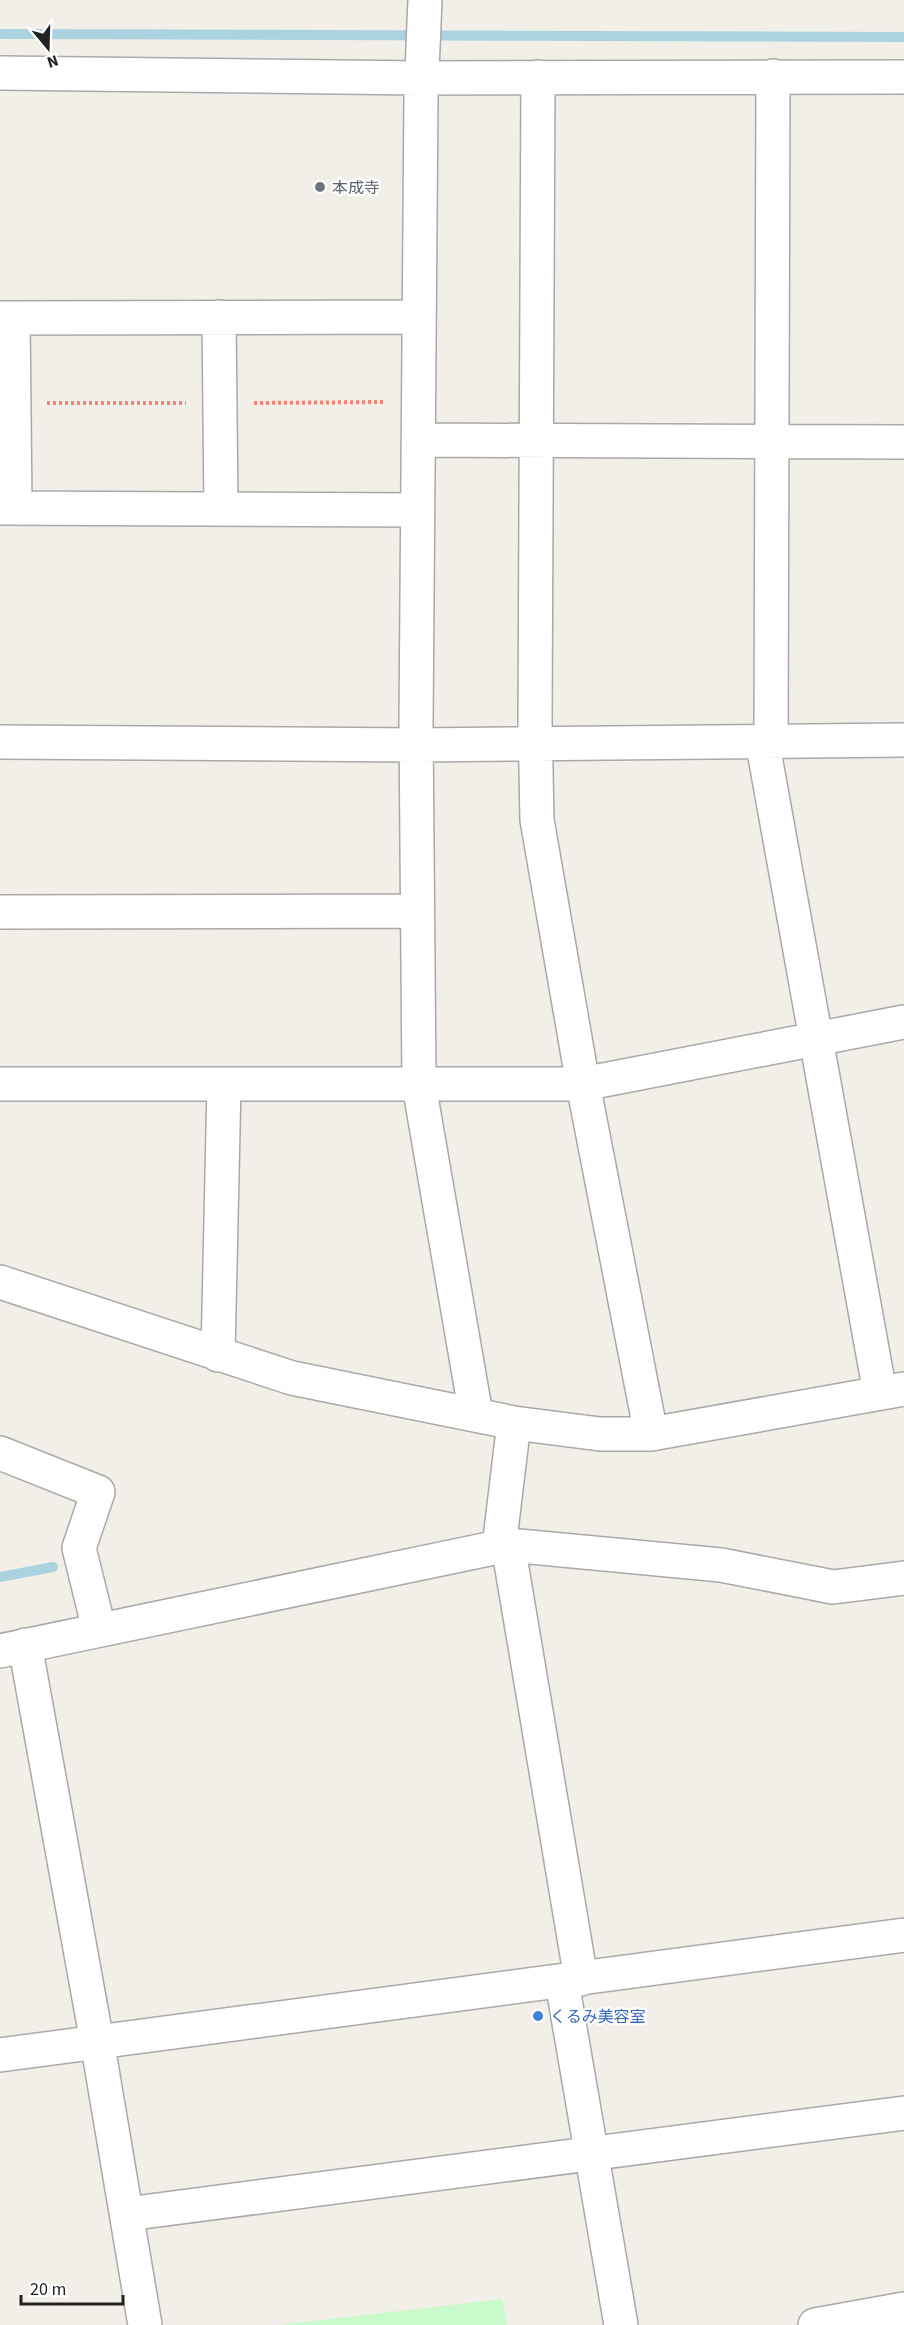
<svg xmlns="http://www.w3.org/2000/svg" width="904" height="2325" font-family="'Source Sans 3','Noto Sans JP',sans-serif">
	<rect width="100%" height="100%" fill="#f2efe9"/>
	<!-- park -->
	<path fill="#c8facc" d="M502,2299L507,2325H279Z"/>
	<g fill="none" stroke-linecap="round" stroke-linejoin="round">
		<!-- stream -->
		<path stroke="#aad3df" stroke-width="10" d="M0,34L904,37
			M0,1577L53,1567"/>
		<!-- street casing -->
		<g stroke="#a9a9a9" stroke-width="36">
			<path id="street" d="M425,0L421,94L416,724L419,1085L476,1415
				M0,73L421,78L904,77
				M538,77L535,722L537,820L583,1084L651,1434
				M219,317L221,509
				M0,318L419,317
				M13,318L15,508
				M418,440L904,442
				M0,508L417,510
				M762,740L880,1393
				M771,740L773,76
				M0,742L417,745L904,740
				M0,912L417,911
				M0,1084H583L904,1022
				M0,1282L292,1378L514,1423L600,1434H651L904,1389
				M218,1355L224,1084
				M0,1453L98,1492L79,1548L99,1629
				M508,1545L581,1979
				M499,1547L514,1423
				M25,1645L101,2064L145,2325
				M0,1651L508,1545L721,1565L833,1587L904,1578
				M562,1982L621,2325
				M0,2055L904,1935
				M127,2214L904,2113
				M815,2325L904,2309"/>
		</g>
		<!-- path -->
		<path stroke="#fa8072" stroke-width="4" stroke-dasharray="3 3" stroke-linecap="butt" d="M47,403H186
			M254,403L384,402"/>
		<!-- street -->
		<use href="#street" stroke="#fff" stroke-width="33"/>
	</g>
	<!-- markers -->
	<circle fill="#6b7280" stroke="#fff" stroke-width="2" cx="320" cy="187" r="6"/>
	<circle fill="#3f7fe0" stroke="#fff" stroke-width="2" cx="538" cy="2016" r="6"/>
	<g text-anchor="middle" stroke-width="4.5" stroke-linejoin="round" paint-order="stroke">
		<!-- worship labels -->
		<g font-size="16" fill="#5b616d" stroke="#fff" text-anchor="start">
			<text x="332" y="193">本成寺</text>
		</g>
		<!-- shop labels -->
		<g font-size="16" fill="#366cbe" stroke="#fff" text-anchor="start">
			<text x="550" y="2022">くるみ美容室</text>
		</g>
	</g>
	<!-- north arrow -->
	<g transform="translate(48 48) rotate(161)" stroke="#ffffff" stroke-width="4.5" paint-order="stroke">
	<path d="M0-4.5L10 22L0 15L-10 22Z" fill="#222222"/>
	<text y="-9" font-size="16" font-weight="bold" text-anchor="middle" fill="#222222">N</text>
	</g>
	<!-- scale -->
	<path d="M21 2295v9h102v-9" fill="none" stroke="#222222" stroke-width="3"/>
	<text x="30" y="2295" font-size="18" fill="#222222" stroke="#ffffff" stroke-width="4.5" paint-order="stroke">20 m</text>
</svg>
